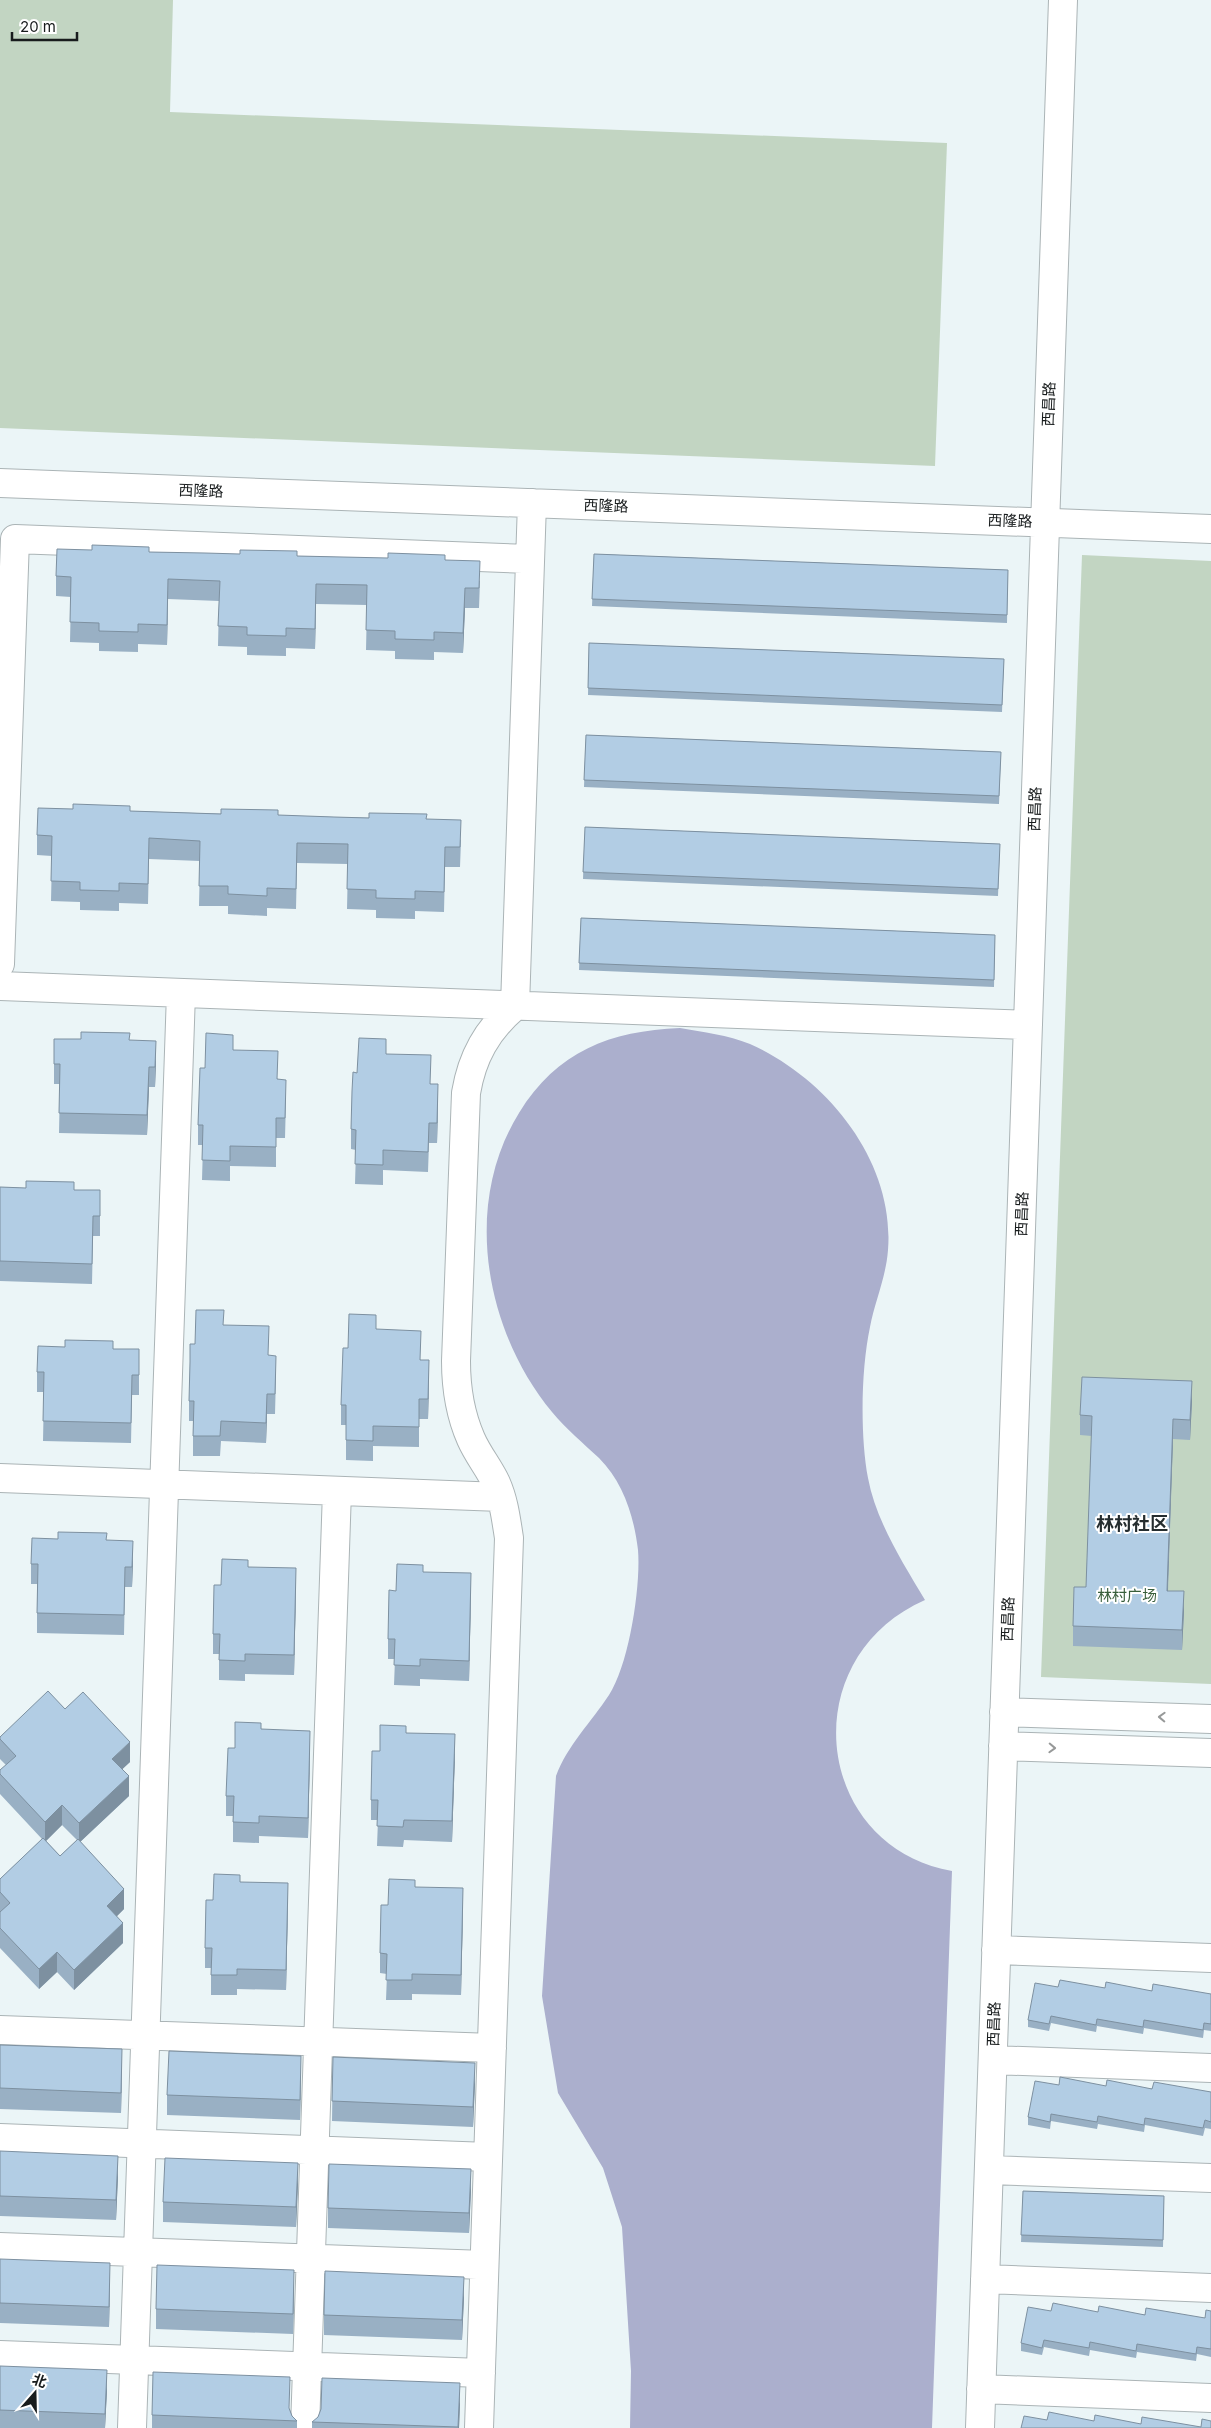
<svg xmlns="http://www.w3.org/2000/svg" width="1211" height="2428" font-family="Inter,'Noto Sans SC',sans-serif">
	<rect width="100%" height="100%" fill="#ebf5f7"/>
	<!-- green -->
	<path fill="#c2d5c2" d="M0,0H173L170,112L947,143L935,466L0,428Z
		M1082,555L1211,561V1684L1041,1677Z"/>
	<!-- water -->
	<path fill="#abafcd" d="M680,1028C703,1032 728,1035 750,1044C828,1079 895,1162 888,1250C886,1277 875,1301 870,1327C861,1369 860,1436 868,1478C876,1521 903,1563 925,1600C793,1658 813,1846 952,1871L932,2428H630L631,2371L622,2227L603,2168L558,2093L542,1996L556,1776C567,1746 592,1721 609,1695C629,1665 641,1586 638,1550C634,1516 623,1482 599,1458C583,1443 566,1429 552,1412C485,1331 462,1205 519,1113C557,1051 610,1031 680,1028Z"/>
	<g fill="none" stroke-linecap="round" stroke-linejoin="round">
		<!-- minor casing -->
		<g stroke="#abb4b6" stroke-width="30">
			<path id="minor" d="M0,483L1211,529
				M0,964L15,539L530,559
				M0,986L1028,1025
				M0,1478L501,1497
				M1004,1712L1211,1719
				M1003,1746L1211,1753
				M996,1950L1211,1958
				M0,2030L492,2048
				M993,2060L1211,2068
				M0,2138L488,2157
				M989,2170L1211,2178
				M0,2247L484,2265
				M985,2279L1211,2288
				M0,2355L481,2373
				M981,2389L1211,2398
				M132,2428L181,993
				M305,2428L337,1491
				M479,2428L509,1538C506,1519 504,1501 496,1483C489,1468 478,1455 471,1439C460,1414 456,1388 456,1361L466,1093C472,1057 487,1030 515,1006L532,503
				M980,2428L1063,0"/>
		</g>
		<!-- minor -->
		<use href="#minor" stroke="#fff" stroke-width="28"/>
	</g>
	<!-- wall -->
	<path fill="#99b0c4" fill-rule="evenodd" d="M149,552L445,560L480,581L479,608H465L463,653L434,652V660L395,659V651L366,650L367,605L316,604L315,649L286,648V656L247,655V647L218,646L219,601L168,599L167,645L138,644V652L99,651V643L70,642L71,597L56,596V576Z
		M594,554L1008,570L1007,623L592,606Z
		M589,643L1004,659L1002,712L588,695Z
		M586,735L1001,752L999,804L584,787Z
		M130,811L334,817L427,819L461,840L460,867H445L444,912L415,911V919L376,918V910L347,909L348,864L297,863L296,909L267,908V916L228,914V906H199L200,861L149,859L148,904L119,903V911L80,910V902L51,901L52,856L37,855V835Z
		M585,827L1000,844L998,896L583,879Z
		M581,918L995,935L994,987L579,970Z
		M130,1040L156,1061L155,1087H149L147,1135L59,1133L60,1084H54V1064Z
		M233,1050L278,1079L286,1100L285,1138H276V1167L230,1166V1181L202,1180L203,1145H198V1125L205,1068Z
		M386,1054L431,1084L438,1104L437,1143H429L428,1172L383,1170V1185L355,1184L356,1150L351,1149V1129L357,1073Z
		M0,1187L74,1190L100,1210V1236H93L92,1284L0,1281Z
		M224,1325L268,1355L276,1376L275,1414H267L266,1443L221,1441L220,1456H193V1421H189V1401L195,1344Z
		M376,1329L421,1360L429,1380L428,1419H419V1447L373,1446V1461L346,1460V1425H341V1405L348,1348Z
		M113,1349L139,1369V1395H132L131,1443L43,1441L44,1392H37V1372Z
		M1192,1401L1190,1440L1173,1439L1168,1591L1184,1611L1182,1650L1073,1646V1626L1086,1587L1092,1436L1080,1435V1415Z
		M107,1540L133,1561L132,1587H125L124,1635L37,1633V1584H31V1564Z
		M248,1567L296,1588L294,1675L245,1674V1681L219,1680V1654H213V1634L221,1585Z
		M423,1572L471,1593L469,1681L420,1679V1686L394,1685L395,1659H388V1639L396,1591Z
		M65,1709L130,1762L122,1769L129,1796L80,1842L124,1909L117,1916L123,1943L74,1990L57,1972L39,1989L0,1948V1879L42,1839L0,1794V1770L6,1765L0,1759V1737ZM62,1825L77,1840L60,1856L46,1841Z
		M261,1729L310,1751L308,1838L259,1836V1843L233,1842V1816H226V1796L235,1748Z
		M406,1733L455,1754L452,1842L404,1840L403,1847L377,1846L378,1820H371V1800L380,1751Z
		M240,1882L288,1903L286,1990L237,1989V1995H211V1968H205V1948L213,1900Z
		M415,1887L463,1908L461,1995L412,1994V2000H386L387,1974L380,1973V1953L388,1905Z
		M1058,1987L1105,1988L1211,1994V2031L1204,2030L1203,2038L1144,2028L1143,2034L1097,2026L1096,2032L1051,2023L1049,2031L1028,2027V2020Z
		M0,2045L122,2069L121,2113L0,2109Z
		M333,2057L475,2083L473,2127L332,2121Z
		M301,2076L300,2120L167,2115V2095Z
		M1059,2085L1106,2086L1211,2092V2129L1205,2128L1203,2136L1145,2125L1144,2132L1098,2124L1097,2129L1051,2121L1050,2129L1028,2125V2117Z
		M0,2151L118,2176L116,2220L0,2216Z
		M298,2183L296,2227L163,2222V2202Z
		M471,2189L469,2233L328,2228V2208Z
		M1023,2191L1164,2196L1163,2247L1021,2242Z
		M0,2259L110,2283L109,2327L0,2323Z
		M294,2290L293,2334L156,2329V2309Z
		M464,2297L462,2340L324,2335V2315Z
		M1051,2311L1098,2312L1205,2318L1211,2311V2357L1197,2354L1196,2361L1137,2352L1136,2358L1090,2350L1089,2356L1044,2347L1042,2355L1021,2351V2343Z
		M0,2366L107,2390L105,2428H0Z
		M460,2403L459,2428H312V2422Z
		M290,2410L292,2416L297,2421V2428H152V2415Z"/>
	<!-- shaded-wall -->
	<path fill="#7d90a0" d="M168,579V599L167,645V625Z
		M316,584V604L315,649V629Z
		M465,588V608L463,653V633Z
		M156,1041V1061L155,1087V1067Z
		M149,1067V1087L147,1135V1115Z
		M438,1084V1104L437,1143V1123Z
		M429,1360V1380L428,1419V1399Z
		M1192,1381V1401L1190,1440V1420Z
		M267,1394V1414L266,1443V1423Z
		M1173,1419V1439L1167,1611V1591Z
		M133,1541V1561L132,1587V1567Z
		M296,1568V1588L294,1675V1655Z
		M471,1573V1593L469,1681V1661Z
		M1184,1591V1611L1182,1650V1630Z
		M310,1731V1751L308,1838V1818Z
		M455,1734V1754L452,1842V1821Z
		M130,1742V1762L112,1779V1759Z
		M129,1776V1796L79,1843V1823Z
		M62,1805V1825L45,1842V1822Z
		M288,1883V1903L286,1990V1970Z
		M463,1888V1908L461,1995V1975Z
		M124,1889V1909L107,1926V1906Z
		M123,1923V1943L74,1990V1970Z
		M57,1952V1972L39,1989V1969Z
		M122,2049V2069L121,2113V2093Z
		M301,2056V2076L300,2120V2100Z
		M475,2063V2083L473,2127V2107Z
		M118,2156V2176L116,2220V2200Z
		M298,2163V2183L296,2227V2207Z
		M471,2169V2189L469,2233V2213Z
		M110,2263V2283L109,2327V2307Z
		M294,2270V2290L293,2334V2314Z
		M464,2277V2297L462,2340V2320Z
		M107,2370V2390L105,2428V2414Z
		M460,2383V2403L459,2428H458Z"/>
	<!-- building -->
	<path fill="#b2cde4" stroke="#7d90a0" d="M92,545L149,547V552L205,553L240,554V550L297,551V556L388,558V553L445,555V560L480,561L479,588H465L463,633L434,632V640L395,639V631L366,630L367,585L316,584L315,629L286,628V636L247,635V627L218,626L220,581L168,579L167,625L138,624V632L99,631V623L70,622L71,577L56,576L57,549L92,550Z
		M594,554L1008,570L1007,615L592,599Z
		M589,643L1004,659L1002,705L588,688Z
		M586,735L1001,752L999,796L584,780Z
		M73,804L130,806V811L221,814V809L278,810V815L334,817L369,818V813L427,814L426,819L461,820L460,847H445L444,892L415,891V899L376,898V890L347,889L348,844L297,843L296,889L267,888V896L228,894V886H199L200,841L149,838L148,884L119,883V891L80,890V882L51,881L52,836L37,835L38,808L73,809Z
		M585,827L1000,844L998,889L583,872Z
		M581,918L995,935L994,980L579,963Z
		M81,1032L130,1033L129,1040L156,1041L155,1067H149L147,1115L59,1113L60,1064H54V1039H81Z
		M206,1033L233,1035V1050L278,1051L277,1079L286,1080L285,1118H276V1147L230,1146V1161L202,1160L203,1125H198L200,1068H205Z
		M359,1038L386,1039V1054L431,1055L430,1084H438L437,1123H429L428,1152L383,1150V1165L355,1164L356,1130L351,1129L352,1091L353,1072L357,1073Z
		M26,1181L74,1182V1190H100V1216H93L92,1264L0,1261V1187L26,1188Z
		M196,1310H224L223,1325L269,1326L268,1355L276,1356L275,1394H267L266,1423L221,1421L220,1436H193L194,1401H189L190,1362V1344H195Z
		M349,1314L376,1315V1329L421,1331L420,1360H429L428,1399H419V1427L373,1426V1441L346,1440V1405H341L343,1348H348Z
		M65,1340L113,1341V1349H139V1375H132L131,1423L43,1421L44,1372H37L38,1346L65,1347Z
		M1082,1377L1192,1381L1190,1420L1173,1419L1167,1591H1184L1182,1630L1073,1626L1074,1587H1086L1092,1416L1080,1415Z
		M58,1532L107,1533L106,1540L133,1541L132,1567H125L124,1615L37,1613L38,1564H31L32,1538L58,1539Z
		M222,1559L248,1560V1567L296,1568L294,1655L245,1654V1661L219,1660L220,1634H213L214,1585H221Z
		M397,1564L423,1565V1572L471,1573L469,1661L420,1659V1666L394,1665L395,1639H388L389,1590L396,1591Z
		M48,1691L65,1709L83,1692L130,1742L112,1759L129,1776L79,1823L62,1805L45,1822L0,1774V1770L16,1756L0,1739V1737Z
		M235,1722L261,1723V1729L310,1731L308,1818L259,1816V1823L233,1822L234,1796H226L228,1748H235Z
		M380,1725L406,1726V1733L455,1734L452,1821L404,1820L403,1827L377,1826L378,1800H371L372,1751H380Z
		M43,1838L60,1856L78,1839L124,1889L107,1906L123,1923L74,1970L57,1952L39,1969L0,1928V1912L10,1903L0,1892V1879Z
		M214,1874L240,1875V1882L288,1883L286,1970L237,1969V1975H211L212,1948H205L206,1900H213Z
		M389,1879L415,1880V1887L463,1888L461,1975L412,1974V1980H386L387,1954L380,1953L381,1905H388Z
		M1060,1980L1105,1988L1106,1982L1152,1991L1153,1984L1211,1994V2024L1204,2023L1203,2030L1144,2020L1143,2027L1097,2019L1096,2025L1051,2016L1049,2024L1028,2020L1035,1983L1058,1987Z
		M0,2045L122,2049L121,2093L0,2088Z
		M169,2051L301,2056L300,2100L167,2095Z
		M333,2057L475,2063L473,2107L332,2101Z
		M1060,2077L1106,2086L1107,2080L1152,2089L1154,2082L1211,2092V2122L1205,2120L1203,2128L1145,2118L1144,2125L1098,2116L1097,2122L1051,2114L1050,2122L1028,2117L1035,2081L1059,2085Z
		M0,2151L118,2156L116,2200L0,2196Z
		M165,2158L298,2163L296,2207L163,2202Z
		M329,2164L471,2169L469,2213L328,2208Z
		M1023,2191L1164,2196L1163,2240L1021,2235Z
		M0,2259L110,2263L109,2307L0,2303Z
		M157,2265L294,2270L293,2314L156,2309Z
		M325,2271L464,2277L462,2320L324,2315Z
		M1053,2303L1098,2312L1099,2306L1145,2315L1146,2308L1205,2318L1206,2310L1211,2311V2349L1197,2347L1196,2354L1137,2344L1136,2351L1090,2342L1089,2348L1044,2340L1042,2348L1021,2343L1028,2307L1051,2311Z
		M0,2366L107,2370L105,2414L0,2410Z
		M153,2372L290,2377L289,2408L292,2416L297,2421L152,2415Z
		M322,2378L460,2383L458,2427L312,2422L318,2417L321,2409Z
		M1049,2412L1094,2421L1095,2415L1141,2424L1142,2417L1201,2427L1202,2419L1211,2421V2428H1021L1024,2416L1047,2420Z"/>
	<!-- one-way arrows -->
	<defs><path id="oneway-chevron" d="M-2-3.5L2.5 0L-2 3.5" fill="none" stroke-width="1.6" stroke-linecap="round" stroke-linejoin="round" transform="scale(1.25)"/></defs>
	<g stroke="#979999">
		<use href="#oneway-chevron" transform="translate(1162 1717) rotate(-178)"/>
		<use href="#oneway-chevron" transform="translate(1052 1748) rotate(2)"/>
	</g>
	<g text-anchor="middle" stroke-width="4" stroke-linejoin="round" paint-order="stroke">
		<!-- street labels -->
		<g font-size="15" fill="#181c1d" stroke="#fff">
			<text transform="translate(1049 404) rotate(-88)" y="5">西昌路</text>
			<text transform="translate(201 491) rotate(2)" y="5">西隆路</text>
			<text transform="translate(606 506) rotate(2)" y="5">西隆路</text>
			<text transform="translate(1010 521) rotate(2)" y="5">西隆路</text>
			<text transform="translate(1035 809) rotate(-88)" y="5">西昌路</text>
			<text transform="translate(1022 1214) rotate(-88)" y="5">西昌路</text>
			<text transform="translate(1008 1619) rotate(-88)" y="5">西昌路</text>
			<text transform="translate(994 2024) rotate(-88)" y="5">西昌路</text>
		</g>
		<!-- park labels -->
		<g font-size="15" fill="#385e3a" stroke="#fff">
			<text x="1127" y="1601">林村广场</text>
		</g>
		<!-- quarter labels -->
		<g font-size="18" font-weight="bold" fill="#252d2f" stroke="#fff">
			<text x="1132" y="1530">林村社区</text>
		</g>
	</g>
	<!-- north arrow -->
	<g transform="translate(35 2393) rotate(20)" stroke="#ffffff" stroke-width="4" paint-order="stroke">
	<path d="M0-4L9 19L0 12L-9 19Z" fill="#181c1d"/>
	<text y="-8" font-size="14" font-weight="bold" text-anchor="middle" fill="#181c1d">北</text>
	</g>
	<!-- scale -->
	<path d="M12 32v8h65v-8" fill="none" stroke="#181c1d" stroke-width="2.5"/>
	<text x="20" y="32" font-size="15" fill="#181c1d" stroke="#ffffff" stroke-width="4" paint-order="stroke">20 m</text>
</svg>
